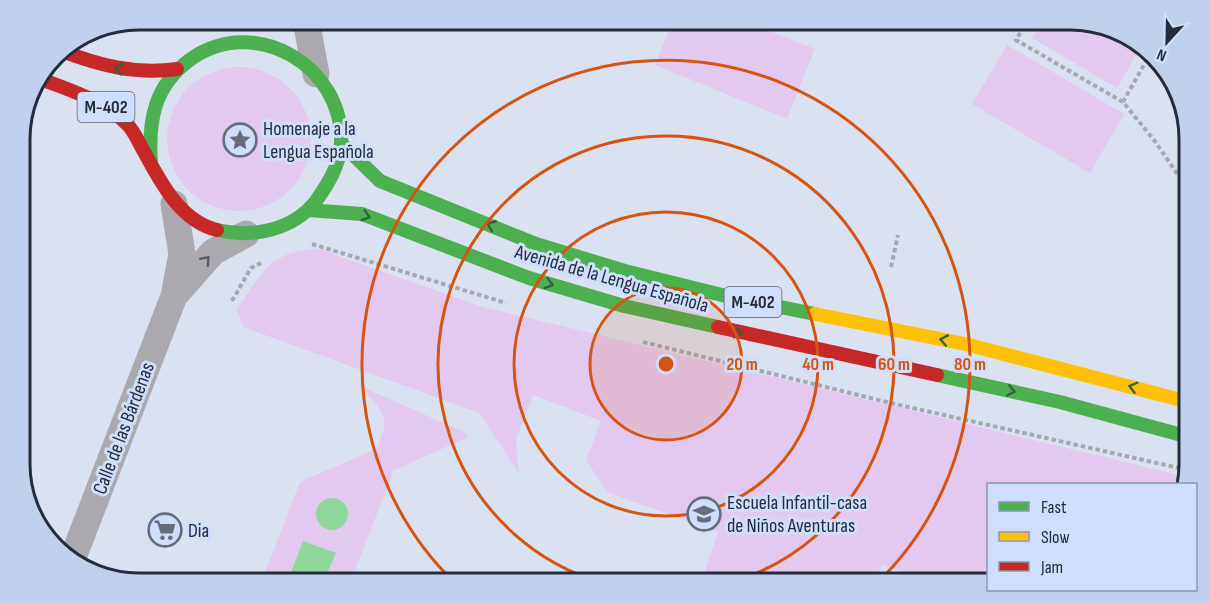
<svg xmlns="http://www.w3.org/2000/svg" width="1209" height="603" font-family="'Sofia Sans Condensed',sans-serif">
	<rect width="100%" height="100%" fill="#dae2f2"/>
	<!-- green -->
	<path fill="#e3c9ef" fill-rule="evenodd" d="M673,20H742L815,49L787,119L655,65Z
		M1043,20H1070L1123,32L1141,47L1117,88L1032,38Z
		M1007,45L1124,114L1090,173L972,104Z
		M167 139a72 72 0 1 1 144 0a72 72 0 1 1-144 0Z
		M319,249L483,307L1187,477L1185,484H988V583H933L882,565L876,583H701L718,532L607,492L586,460L601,421L533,395L516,439L519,473L479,413L243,327L237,309C263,271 270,251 319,249Z
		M360,386L464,432L469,437L394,470L350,583H323L335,553L303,541L287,583H261L300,482L376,449C393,415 382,412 360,386ZM317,508L348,518L342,527L318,523Z"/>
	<!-- water -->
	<path fill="#90d79c" d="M316 514a16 16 0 1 1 32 0a16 16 0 1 1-32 0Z
		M303,541L336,553L323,583H287Z"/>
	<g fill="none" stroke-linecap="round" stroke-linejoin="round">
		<!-- path -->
		<path stroke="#a7a8b0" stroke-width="4" stroke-dasharray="4.5 3" stroke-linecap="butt" d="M1028,20L1016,40L1123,102L1154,140L1189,191
			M1123,102L1150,54
			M312,244L506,303
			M891,267L898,235
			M232,301L251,268L261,263
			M643,342L895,404L1188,470"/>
		<!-- street -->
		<path stroke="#aba9ae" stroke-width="27" d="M306,20L316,74
			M175,295L213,252L246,234
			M72,560L174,296L182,254L174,204"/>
		<!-- fast -->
		<path stroke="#4caf50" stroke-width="14" d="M341,143L380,181L536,244L625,271L726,296L815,314
			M151,163C148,121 154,85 191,59C255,14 344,66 341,143C340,165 328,184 316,201C292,231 252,238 217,230
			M308,210L362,214L529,278L624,306L718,327
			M937,375L1060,402L1189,437"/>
		<!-- slow -->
		<path stroke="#ffc107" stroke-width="14" d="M815,314L965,344L1189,402"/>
		<!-- jam -->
		<path stroke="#c62828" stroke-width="14" d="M59,50C98,65 135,75 177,69
			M38,78C69,90 103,100 127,124C134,131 137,139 142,148C160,180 178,220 217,230
			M718,327L937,375"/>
	</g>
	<!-- one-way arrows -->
	<defs><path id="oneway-chevron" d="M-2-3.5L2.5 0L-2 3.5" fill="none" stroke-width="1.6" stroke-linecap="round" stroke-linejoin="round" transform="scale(1.5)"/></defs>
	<g stroke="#356043">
		<use href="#oneway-chevron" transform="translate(119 69) rotate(-174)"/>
		<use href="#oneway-chevron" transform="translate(366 216) rotate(16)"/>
		<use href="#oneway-chevron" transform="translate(491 225) rotate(-158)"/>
		<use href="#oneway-chevron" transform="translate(549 284) rotate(16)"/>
		<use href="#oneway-chevron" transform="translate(738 333) rotate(12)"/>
		<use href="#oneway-chevron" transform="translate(944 340) rotate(-169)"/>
		<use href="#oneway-chevron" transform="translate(1133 387) rotate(-165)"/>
		<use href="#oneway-chevron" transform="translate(1011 391) rotate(12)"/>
	</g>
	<use stroke="#5b5e69" href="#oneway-chevron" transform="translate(206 260) rotate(-48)"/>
	<!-- distance rings -->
	<circle cx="666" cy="364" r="76" fill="#d55411" fill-opacity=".12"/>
	<g fill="none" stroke="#d55411" stroke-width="3">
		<circle cx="666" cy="364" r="76"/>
		<circle cx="666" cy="364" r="152"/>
		<path d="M603 583A228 228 0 1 1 729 583"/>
		<path d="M455 583A304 304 0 1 1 877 583"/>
	</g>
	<!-- icons -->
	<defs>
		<g id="sight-ring" transform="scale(1.725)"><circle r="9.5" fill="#cfdefc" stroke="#656c7b" stroke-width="1.5"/><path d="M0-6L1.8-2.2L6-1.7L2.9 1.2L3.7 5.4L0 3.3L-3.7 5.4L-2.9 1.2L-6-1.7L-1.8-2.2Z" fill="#656c7b"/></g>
		<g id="school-ring" transform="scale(1.725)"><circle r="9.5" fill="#cfdefc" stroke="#656c7b" stroke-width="1.5"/><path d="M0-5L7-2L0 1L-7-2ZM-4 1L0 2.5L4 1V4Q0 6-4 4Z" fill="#656c7b"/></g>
		<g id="supermarket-ring" transform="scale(1.725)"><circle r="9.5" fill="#cfdefc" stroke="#656c7b" stroke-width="1.5"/><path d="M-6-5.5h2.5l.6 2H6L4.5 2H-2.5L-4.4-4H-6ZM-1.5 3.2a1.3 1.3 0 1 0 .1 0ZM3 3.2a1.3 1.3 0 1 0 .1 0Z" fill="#656c7b"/></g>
	</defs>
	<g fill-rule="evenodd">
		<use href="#sight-ring" x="240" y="140"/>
		<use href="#school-ring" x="704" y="514"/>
		<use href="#supermarket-ring" x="165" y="530"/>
	</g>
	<g text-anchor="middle" stroke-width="6" stroke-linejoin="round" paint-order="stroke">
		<!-- shield labels -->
		<g fill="#cfdefc" stroke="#596175" stroke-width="1.5">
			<rect x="77.5" y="92" width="57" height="30" rx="4.5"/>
			<rect x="724.5" y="287" width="57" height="30" rx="4.5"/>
		</g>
		<g font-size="18" font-weight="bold" fill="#262c3b">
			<text x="106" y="113">M-402</text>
			<text x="753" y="308">M-402</text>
		</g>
		<!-- poi labels -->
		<g font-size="20" fill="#262c3b" stroke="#cfdefc" text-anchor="start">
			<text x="263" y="135">Homenaje a la<tspan x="263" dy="23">Lengua Española</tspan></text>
			<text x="727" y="509">Escuela Infantil-casa<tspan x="727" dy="23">de Niños Aventuras</tspan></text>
			<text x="188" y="537">Dia</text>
		</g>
		<!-- street labels -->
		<g font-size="20" fill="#262c3b" stroke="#cfdefc">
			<text transform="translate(612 278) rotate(16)" y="7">Avenida de la Lengua Española</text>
			<text transform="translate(123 428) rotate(-69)" y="7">Calle de las Bárdenas</text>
		</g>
	</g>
	<!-- crop -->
	<path d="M0 0H1209V603H0ZM139 30H1070A109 109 0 0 1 1179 139V464A109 109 0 0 1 1070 573H139A109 109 0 0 1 30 464V139A109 109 0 0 1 139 30Z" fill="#c1d0ed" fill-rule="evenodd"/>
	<path fill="none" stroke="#262c3b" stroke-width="3" d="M139 30H1070A109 109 0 0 1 1179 139V464A109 109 0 0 1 1070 573H139A109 109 0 0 1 30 464V139A109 109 0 0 1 139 30Z"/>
	<circle cx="666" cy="364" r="9" fill="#d55411" stroke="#cfdefc" stroke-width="3"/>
	<g font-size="18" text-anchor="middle" font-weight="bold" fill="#d55411" stroke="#cfdefc" stroke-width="6" stroke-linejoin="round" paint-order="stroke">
		<text x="742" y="370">20 m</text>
		<text x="818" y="370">40 m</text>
		<text x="894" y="370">60 m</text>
		<text x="970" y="370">80 m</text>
	</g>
	<!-- legend -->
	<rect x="987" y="483" width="210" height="108" fill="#cfdefc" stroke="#8b97af" stroke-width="1.5"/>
	<rect x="999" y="502" width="30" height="9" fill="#4caf50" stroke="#8b97af" stroke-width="1.5"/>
	<text x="1041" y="513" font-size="18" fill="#262c3b">Fast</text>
	<rect x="999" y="532" width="30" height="9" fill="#ffc107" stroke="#8b97af" stroke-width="1.5"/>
	<text x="1041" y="543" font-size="18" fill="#262c3b">Slow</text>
	<rect x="999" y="562" width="30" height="9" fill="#c62828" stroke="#8b97af" stroke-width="1.5"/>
	<text x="1041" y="573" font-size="18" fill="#262c3b">Jam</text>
	<!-- north arrow -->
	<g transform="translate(1167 42) rotate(202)" stroke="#cfdefc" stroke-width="4.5" paint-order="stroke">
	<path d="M0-4.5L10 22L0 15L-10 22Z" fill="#262c3b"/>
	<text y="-9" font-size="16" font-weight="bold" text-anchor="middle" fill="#262c3b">N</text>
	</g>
</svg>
